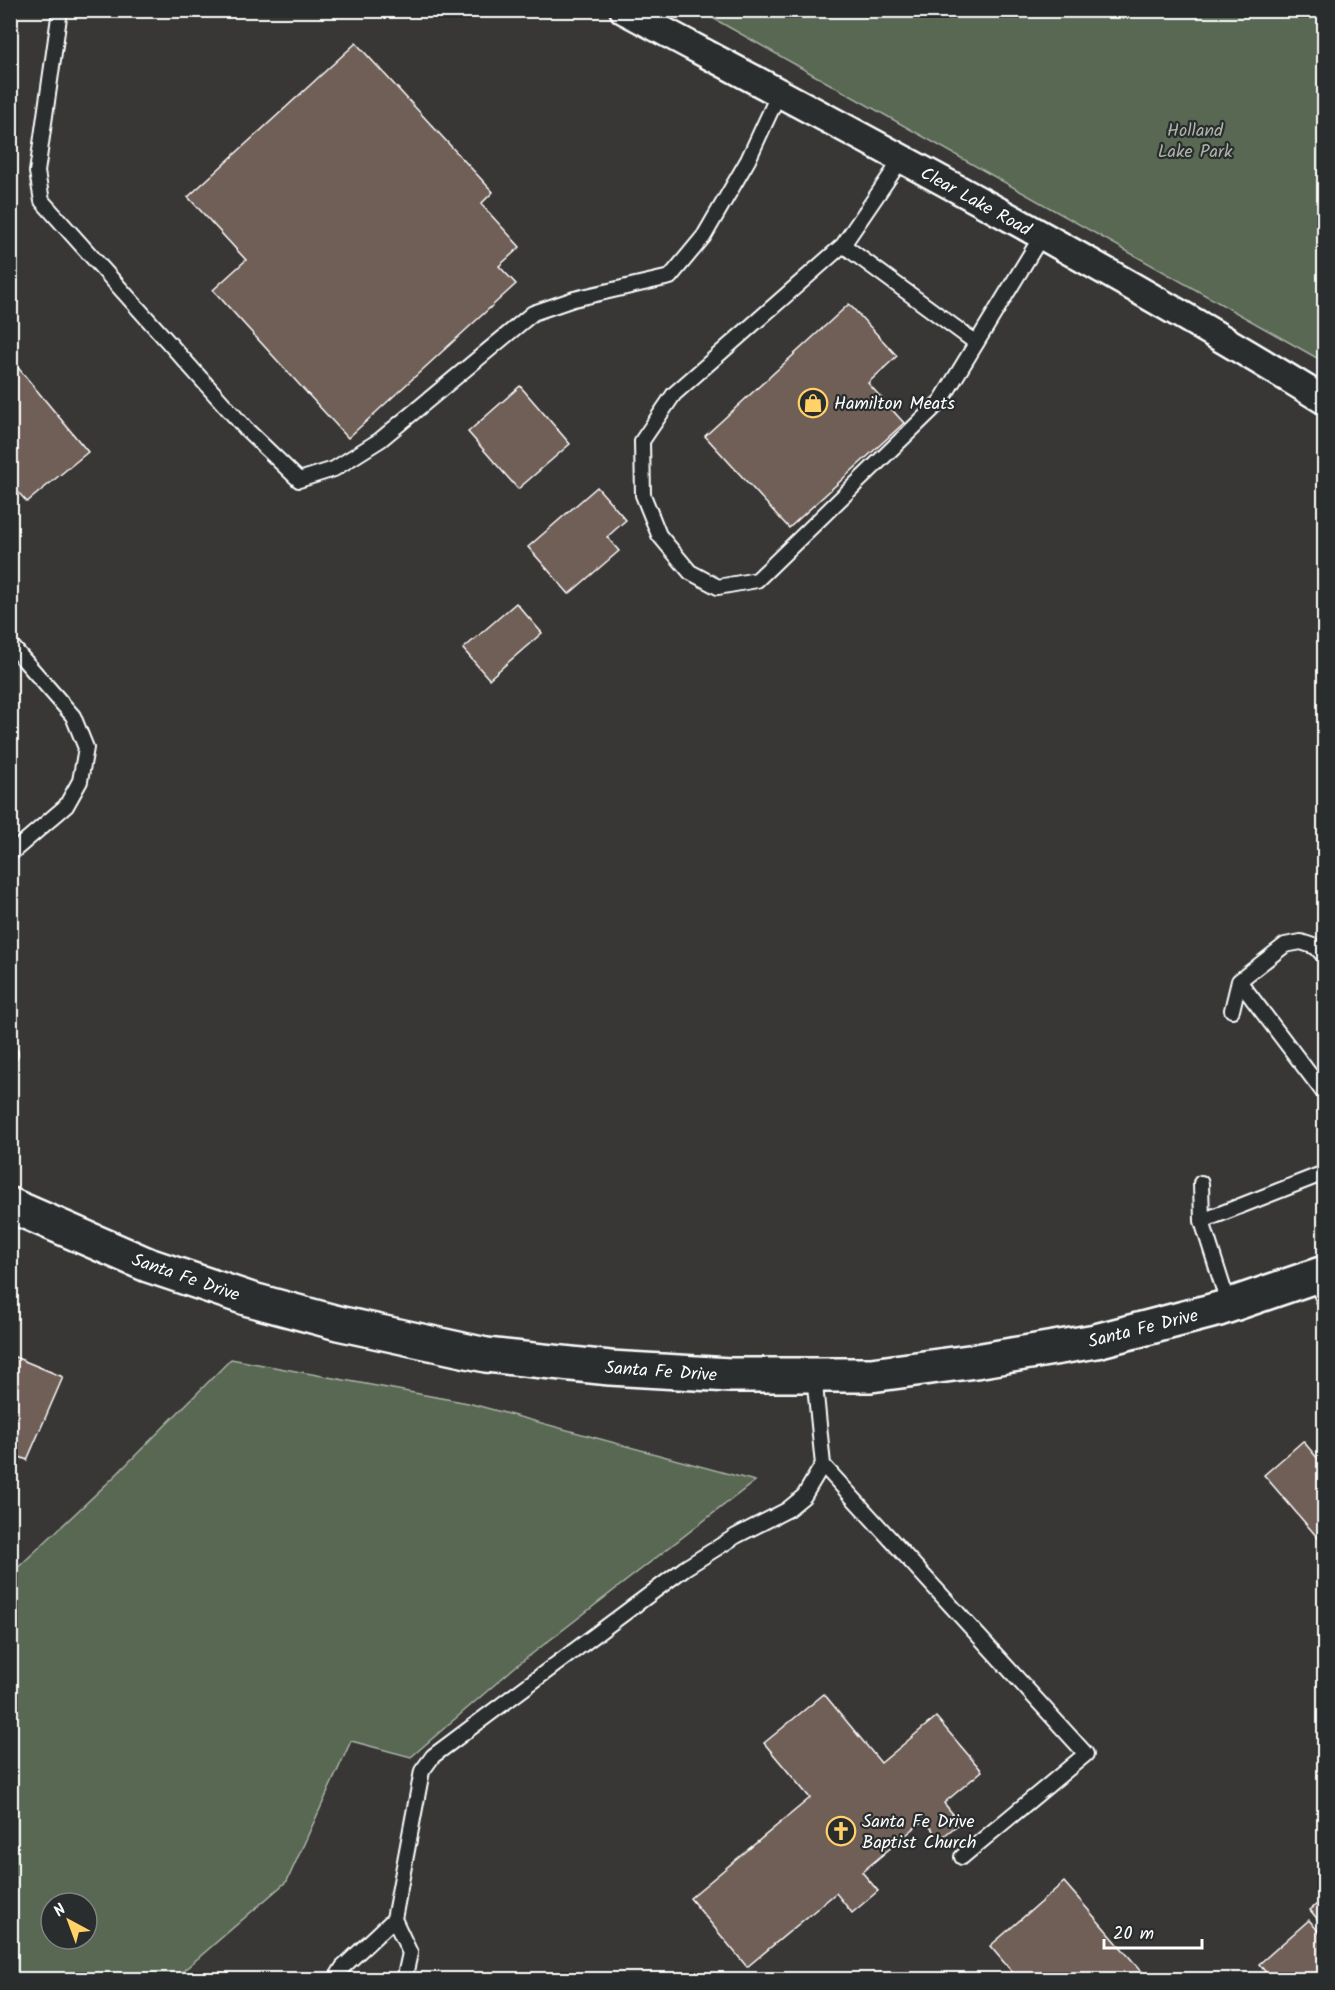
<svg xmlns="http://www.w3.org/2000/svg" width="1335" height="1990" font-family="Kalam,sans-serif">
	<rect width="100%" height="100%" fill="#383736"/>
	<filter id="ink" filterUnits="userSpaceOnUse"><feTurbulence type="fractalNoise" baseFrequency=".0167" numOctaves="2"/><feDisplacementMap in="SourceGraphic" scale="12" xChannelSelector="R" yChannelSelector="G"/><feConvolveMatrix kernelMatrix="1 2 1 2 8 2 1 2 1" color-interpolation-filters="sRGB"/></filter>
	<g filter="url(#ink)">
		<!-- green -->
		<path fill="#586852" stroke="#acb4a8" stroke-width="1.5" fill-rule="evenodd" d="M700,11H1324V362Z
			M231,1359L468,1403L755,1481L515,1667L411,1757L351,1741L287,1881L174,1979H11V1574L115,1476ZM51,1903H87V1939H51Z"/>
		<!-- building -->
		<path fill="#6f5e57" stroke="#fff" stroke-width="1.5" d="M356,43L493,192L481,204L520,247L499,266L516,284L348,438L213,290L246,260L188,197Z
			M849,304L897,356L868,383L904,423L789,528L705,436Z
			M10,358L88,452L27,502L10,483Z
			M520,386L570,444L518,489L468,432Z
			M597,487L626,520L607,537L619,551L569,594L528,547Z
			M516,603L542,633L489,679L463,649Z
			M10,1355L63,1377L27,1460L10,1453Z
			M1303,1441L1324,1466V1545L1264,1475Z
			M824,1694L881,1763L936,1717L982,1771L944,1803L960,1823L940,1839L924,1820L862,1872L878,1891L852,1913L836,1893L747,1967L690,1898L810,1798L764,1743Z
			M1064,1882L1144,1974L1138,1980H1019L990,1946Z
			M1324,1898V1927L1310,1910Z
			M1309,1920L1324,1938V1980H1272L1259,1964Z"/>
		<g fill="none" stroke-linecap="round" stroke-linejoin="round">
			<!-- service casing -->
			<g stroke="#fff" stroke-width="18">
				<path id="service" d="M60,10L37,172L42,201L246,429L299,480L334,469L380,440L533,313L574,299L670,277L704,236L748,160L779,93
					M901,160L843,245L674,394L642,441L643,495L659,535L690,572L718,587L757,580L941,401L1041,237
					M843,245L975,342
					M10,644L73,716L86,748L80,781L66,806L10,854
					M1239,981L1324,1093
					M1232,1010L1239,981L1285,945L1301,942L1316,947L1324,956
					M10,1053V1055
					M1201,1183L1202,1221
					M1314,1277L1324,1300
					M1229,1306L1202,1221L1324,1173
					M814,1375L823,1465L1086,1754L962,1857
					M335,1980L343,1967L394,1919
					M404,1980L410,1953L394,1919L422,1771L433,1756L685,1568L736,1536L787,1510L804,1496L823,1464"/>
			</g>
			<!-- minor casing -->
			<g stroke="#fff" stroke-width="32">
				<path id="minor" d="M624,10C860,136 1097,260 1324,400"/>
			</g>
			<!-- secondary casing -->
			<g stroke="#fff" stroke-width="38">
				<path id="secondary" d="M10,1205L148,1265L249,1299L338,1323L486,1355L610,1368L730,1375H871L976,1361L1096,1341L1219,1309L1324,1273"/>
			</g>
			<!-- service -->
			<use href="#service" stroke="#2a2d2e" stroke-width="14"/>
			<!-- minor -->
			<use href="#minor" stroke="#2a2d2e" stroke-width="27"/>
			<!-- secondary -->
			<use href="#secondary" stroke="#2a2d2e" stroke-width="33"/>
		</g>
	</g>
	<!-- icons -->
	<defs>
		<g id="shop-ring" transform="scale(1.5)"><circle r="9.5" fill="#2a2d2e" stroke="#ffd166" stroke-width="1.5"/><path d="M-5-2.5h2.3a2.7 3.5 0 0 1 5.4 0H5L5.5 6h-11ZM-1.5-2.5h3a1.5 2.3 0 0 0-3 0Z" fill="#ffd166"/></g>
		<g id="church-ring" transform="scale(1.5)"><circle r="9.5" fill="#2a2d2e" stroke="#ffd166" stroke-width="1.5"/><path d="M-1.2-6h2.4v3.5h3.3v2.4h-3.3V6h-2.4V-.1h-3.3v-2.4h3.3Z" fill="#ffd166"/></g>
	</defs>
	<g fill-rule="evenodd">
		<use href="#shop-ring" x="813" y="403"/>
		<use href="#church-ring" x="841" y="1831"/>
	</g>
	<g text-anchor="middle" stroke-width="4.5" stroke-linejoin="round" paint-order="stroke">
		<!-- park labels -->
		<g font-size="18" fill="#acb4a8" stroke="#2a2d2e">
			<text x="1195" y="136">Holland<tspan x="1195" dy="21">Lake Park</tspan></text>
		</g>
		<!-- street labels -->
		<g font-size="18" fill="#fff" stroke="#2a2d2e">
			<text transform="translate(976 201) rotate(29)" y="6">Clear Lake Road</text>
			<text transform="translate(186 1277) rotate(19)" y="6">Santa Fe Drive</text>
			<text transform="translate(1143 1328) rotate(-14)" y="6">Santa Fe Drive</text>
			<text transform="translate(661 1371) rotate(4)" y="6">Santa Fe Drive</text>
		</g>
		<!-- poi labels -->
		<g font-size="18" fill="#fff" stroke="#2a2d2e" text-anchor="start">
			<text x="834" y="409">Hamilton Meats</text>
			<text x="862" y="1827">Santa Fe Drive<tspan x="862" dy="21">Baptist Church</tspan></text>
		</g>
	</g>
	<!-- margin -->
	<rect width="1335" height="1990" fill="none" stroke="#2a2d2e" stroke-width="36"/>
	<rect x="18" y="18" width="1299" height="1954" fill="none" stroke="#fff" stroke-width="2" filter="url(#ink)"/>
	<!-- north arrow -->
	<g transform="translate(69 1921) rotate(319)"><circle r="28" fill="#2a2d2e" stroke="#7f8182" stroke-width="1.5"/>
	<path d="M0-4.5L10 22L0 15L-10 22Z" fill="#ffd166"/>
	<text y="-9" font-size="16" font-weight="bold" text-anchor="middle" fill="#ffffff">N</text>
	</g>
	<!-- scale -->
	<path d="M1104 1939v9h98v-9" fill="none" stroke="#ffffff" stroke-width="3"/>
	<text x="1113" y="1939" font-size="18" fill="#ffffff" stroke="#2a2d2e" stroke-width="4.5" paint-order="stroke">20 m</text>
</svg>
